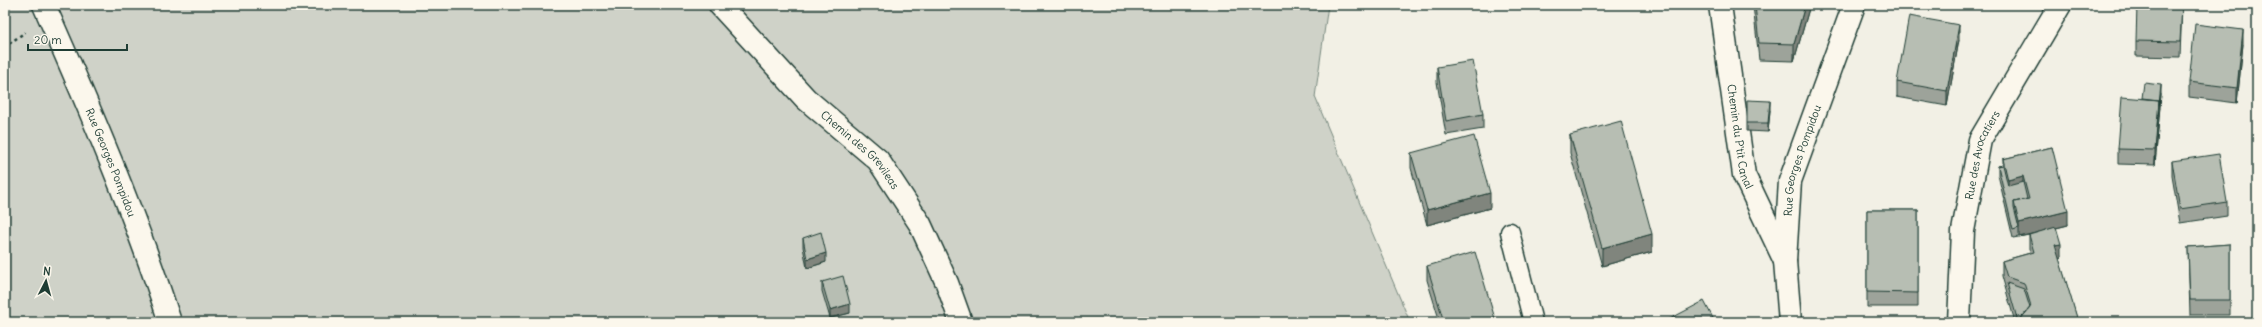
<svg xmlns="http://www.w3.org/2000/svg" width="2262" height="327" font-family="Delius,sans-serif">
	<rect width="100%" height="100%" fill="#f2f0e5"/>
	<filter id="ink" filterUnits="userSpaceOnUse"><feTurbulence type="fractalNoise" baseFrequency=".025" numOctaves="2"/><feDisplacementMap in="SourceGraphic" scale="8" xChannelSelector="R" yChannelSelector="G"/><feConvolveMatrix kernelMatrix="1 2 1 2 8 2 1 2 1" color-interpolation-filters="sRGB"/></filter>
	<g filter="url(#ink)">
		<!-- green -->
		<path fill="#cfd2c8" stroke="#77887e" d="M5,5H1328L1315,97L1410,322H5Z"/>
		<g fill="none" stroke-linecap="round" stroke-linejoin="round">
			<!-- lane casing -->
			<g stroke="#1f3d34" stroke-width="21">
				<path id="lane" d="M1510,232L1533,322"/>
			</g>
			<!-- street casing -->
			<g stroke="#1f3d34" stroke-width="25">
				<g id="street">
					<path id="s1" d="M720,5L806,99L878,160L920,224L947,283L961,322"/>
					<path id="s2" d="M1720,5L1744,175L1785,261"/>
					<path id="s3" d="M1959,322L1963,231L1980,140L2060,5"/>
				</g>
			</g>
			<!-- secondary casing -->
			<g stroke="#1f3d34" stroke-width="25">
				<g id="secondary">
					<path id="s4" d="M44,5C90,109 135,214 170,322"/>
					<path id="s5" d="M1790,322L1785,261L1790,181L1854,5"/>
				</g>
			</g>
			<!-- path -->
			<path stroke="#1f3d34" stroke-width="2.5" stroke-dasharray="3 3" stroke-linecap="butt" d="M5,47L25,32"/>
			<!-- lane -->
			<use href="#lane" stroke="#fbf7ec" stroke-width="18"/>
			<!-- street -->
			<use href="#street" stroke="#fbf7ec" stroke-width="22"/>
			<!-- secondary -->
			<use href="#secondary" stroke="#fbf7ec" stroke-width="22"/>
		</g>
		<!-- wall -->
		<path fill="#9da39a" stroke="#1f3d34" d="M1753,5H1810L1794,61L1759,60Z
			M2182,5L2180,57L2136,56V41Z
			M1959,40L1947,106L1897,97V82Z
			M2243,44L2237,103L2189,97V82Z
			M1437,67L1483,114V129L1446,135L1437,82Z
			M2161,94L2155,165L2118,164V149L2142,98Z
			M1770,110L1768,132L1747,131V123Z
			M1570,135L1652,252L1602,266L1570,153Z
			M2052,147L2068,225L2056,228L2061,258L2059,259L2078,322H2015L2002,276V261L2030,253L2029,249V235L2013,238L1998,175V166L2003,165V159Z
			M1411,153L1490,208L1427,225L1411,168Z
			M2172,161L2227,202V216L2180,223L2172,176Z
			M1867,210H1918V307H1867Z
			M803,238L826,262L807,268L803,247Z
			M2230,244V315H2190L2188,247Z
			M1427,266L1496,322H1440L1427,280Z
			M822,282L850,313L830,318L822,291Z"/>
		<!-- shaded-wall -->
		<path fill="#80857d" stroke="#1f3d34" d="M1805,5H1810L1794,61V44Z
			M1959,25V40L1947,106V91Z
			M2243,30V44L2237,103V88Z
			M2161,85V94L2155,165V150Z
			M1770,101V110L1768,132V123Z
			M2023,176V190L2008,194V180Z
			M1490,193V208L1427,225V210Z
			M2068,211V225L2019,237V223Z
			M1652,234V252L1602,266V248Z
			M2061,244V258L2055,260V245Z
			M826,253V262L807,268V259Z
			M850,304V313L830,318V310Z"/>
		<!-- building -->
		<path fill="#b7beb3" stroke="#1f3d34" d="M1755,5H1805L1794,44L1759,43Z
			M2137,5H2182L2180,42L2136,41Z
			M1909,16L1959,25L1947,91L1897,82Z
			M2195,24L2243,30L2237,88L2189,82Z
			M1473,61L1483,114L1446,121L1437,67Z
			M2144,83L2161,85L2159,105V100L2142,98Z
			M2122,97L2159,100L2155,150L2118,149Z
			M1747,100L1770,101L1768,123H1747Z
			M1621,121L1652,234L1602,248L1570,135Z
			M1474,136L1490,193L1427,210L1411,153Z
			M2052,147L2068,211L2019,223L2014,202L2029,199L2023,176L2008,180L2003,159Z
			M2219,154L2227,202L2180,209L2172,161Z
			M2003,165L2008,186L2023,182L2027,199L2014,202V208L2019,228L2013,230L1998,166Z
			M1867,210H1918V293L1867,292Z
			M2056,227L2061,244L2055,245L2078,321L2076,322H2020L2019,321L2031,306L2024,283L2007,277L2002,261L2034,252L2029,235Z
			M821,232L826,253L807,259L803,238Z
			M2230,244V300H2190L2188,247Z
			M1475,252L1496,322H1444L1427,266Z
			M843,276L850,304L830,310L822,282Z
			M2007,283L2024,289L2030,308L2019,321V322H2018Z
			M1704,301L1715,322H1664Z"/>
	</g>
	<g text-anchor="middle" stroke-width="4" stroke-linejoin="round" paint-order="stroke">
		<!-- street labels -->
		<g font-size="11" fill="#1f3d34" stroke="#fbf7ec">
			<text dy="4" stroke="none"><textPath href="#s2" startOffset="133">Chemin du P'tit Canal</textPath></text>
			<text dy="4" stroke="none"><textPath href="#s1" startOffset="202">Chemin des Grevileas</textPath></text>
			<text dy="4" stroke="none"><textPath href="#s3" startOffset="170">Rue des Avocatiers</textPath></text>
			<text dy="4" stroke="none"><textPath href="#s5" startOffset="164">Rue Georges Pompidou</textPath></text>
			<text dy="4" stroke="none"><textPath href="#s4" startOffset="171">Rue Georges Pompidou</textPath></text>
		</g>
	</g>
	<!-- margin -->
	<rect width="2262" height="327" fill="none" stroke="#fbf7ec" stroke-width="20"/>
	<rect x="10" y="10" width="2242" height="307" fill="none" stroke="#1f3d34" stroke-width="1.5" filter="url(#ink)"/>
	<!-- north arrow -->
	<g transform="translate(46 281) rotate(6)" stroke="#fbf7ec" stroke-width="3" paint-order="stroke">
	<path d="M0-3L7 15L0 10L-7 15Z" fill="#1f3d34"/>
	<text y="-6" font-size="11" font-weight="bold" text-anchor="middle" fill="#1f3d34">N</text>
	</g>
	<!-- scale -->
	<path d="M28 44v6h99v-6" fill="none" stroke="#1f3d34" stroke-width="2"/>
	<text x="34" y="44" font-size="12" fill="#1f3d34" stroke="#fbf7ec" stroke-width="3" paint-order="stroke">20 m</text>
</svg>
